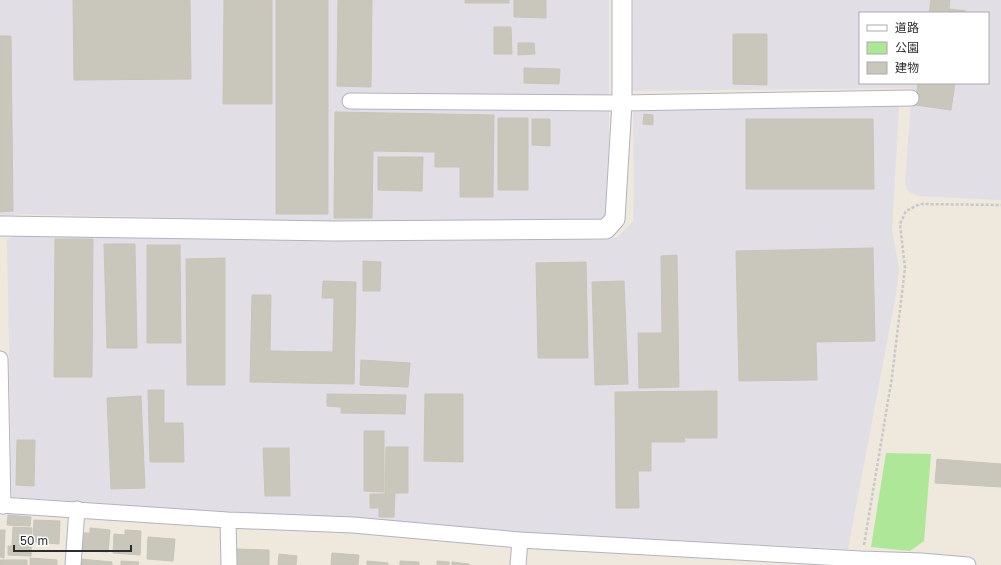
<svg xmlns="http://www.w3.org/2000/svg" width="1001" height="565" font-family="'Golos Text','Noto Sans JP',sans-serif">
	<rect width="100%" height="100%" fill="#eee8dd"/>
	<!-- industrial -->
	<path fill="#e1dee6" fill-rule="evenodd" d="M0,0H609V205L602,223L451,224L16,214L0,220Z
		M633,0H1001V200L918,196L908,191L905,183L912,88L632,91ZM860,13H988V83H860Z
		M899,107L892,230L899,268L896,294L848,549L494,531L12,497L7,240L16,231L606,240L618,237L633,221L634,192L633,108Z"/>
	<!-- green -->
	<path fill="#aee798" d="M886,453L931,454L924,541L910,551L871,547Z"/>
	<!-- building -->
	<path fill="#c9c6bc" stroke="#cac4b7" d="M73,0H190L191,79L74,80Z
		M224,0H272V104H223Z
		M276,0H328V214H276Z
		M338,0H372L371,87L337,86Z
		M465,0H509V3H465Z
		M514,0H546V18L514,17Z
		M931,0H950L949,9L966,11L965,13H929Z
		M494,27H511L512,54H494Z
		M733,34H767V85L733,84Z
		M0,36H11L13,211L0,212Z
		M518,43H534L535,54L518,55Z
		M524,68L560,69L559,84L524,83Z
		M918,83H955L951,110L915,105Z
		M335,112L494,115L493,197H460V167H435V152L373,151L372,218H334Z
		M644,114L653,115V125L643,124Z
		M498,118H528V190H498Z
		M532,119H550V146L532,145Z
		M746,119H873L874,189H746Z
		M378,157H423L422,191L378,190Z
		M55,239H93L92,377H54Z
		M104,244H135L137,348H107Z
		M147,245H180L181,343H147Z
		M873,248L875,341L816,342L817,380L739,381L736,251Z
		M677,255L679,387L639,388L638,333H662L661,256Z
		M225,258V385H187L186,259Z
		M363,261L381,262L380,291H363Z
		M586,262L588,358H538L536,263Z
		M323,281L356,282L354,384L250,382L252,295H271L270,351L333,352L334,298H322Z
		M624,281L628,384L595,385L592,282Z
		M361,360L410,363L408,387L360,385Z
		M148,390H164V423H183L184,462H150Z
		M717,391V438H684L685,442H651V471H638L639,508H616L615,392Z
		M327,394L406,395L405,414L341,413V407L327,406Z
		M425,394H463V462L424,461Z
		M141,396L145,488L111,489L107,398Z
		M364,431H384V492L364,491Z
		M17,440H35L34,486L16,485Z
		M386,447H408V493H395L394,517H379V508H370V494H385Z
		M263,448H289L290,496H265Z
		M937,459L1001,464V487L935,483Z
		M8,515L31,517L30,526L7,525Z
		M34,520L60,521L59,544L33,542Z
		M13,527L32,528L31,556L8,555V546H12Z
		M90,528L110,530L108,552L82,550L84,533H90Z
		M0,530H5L4,558L0,557Z
		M125,530L141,531L140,555L113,553L114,534L125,535Z
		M148,537L175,539L173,561L147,559Z
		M236,549L269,550V565H236Z
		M332,553L359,555L358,565H331Z
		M279,554L297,556L296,565H278Z
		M30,558L57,560V565H30Z
		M80,559L112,562V565H79Z
		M0,560H27V565H0Z
		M121,561L139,562L138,565H121Z
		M367,561L388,563V565H367Z
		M400,561L419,562V565H400Z
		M437,561L449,562V565H437Z
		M452,562L469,564V565H452Z"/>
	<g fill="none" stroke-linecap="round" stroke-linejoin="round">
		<!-- minor casing -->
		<g stroke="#b2b3c0" stroke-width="17">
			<path id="minor" d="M350,101L622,103L911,98
				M0,359L3,506
				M0,505L228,520L353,525L520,540L861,559L921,561L968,565
				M228,520L229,565
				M73,565L77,509
				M518,565L520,540"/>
		</g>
		<!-- tertiary casing -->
		<g stroke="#b2b3c0" stroke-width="21">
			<path id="tertiary" d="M1,226L333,231L606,229L615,219L622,103V0"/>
		</g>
		<!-- path -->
		<path stroke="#c8c8c8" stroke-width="2.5" stroke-dasharray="3 2" stroke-linecap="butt" d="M864,545L892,377L905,268L900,224L906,211L920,204L1001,205"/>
		<!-- minor -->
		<use href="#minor" stroke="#fff" stroke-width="15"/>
		<!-- tertiary -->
		<use href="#tertiary" stroke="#fff" stroke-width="19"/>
	</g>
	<!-- legend -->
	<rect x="859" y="12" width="130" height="72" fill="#ffffff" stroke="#ababab"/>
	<rect x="867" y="25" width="20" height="6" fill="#ffffff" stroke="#ababab"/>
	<text x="895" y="32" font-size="12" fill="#2c2c2c">道路</text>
	<rect x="867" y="42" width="20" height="12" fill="#aee798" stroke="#ababab"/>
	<text x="895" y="52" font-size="12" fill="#2c2c2c">公園</text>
	<rect x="867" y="62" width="20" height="12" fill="#c9c6bc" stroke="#ababab"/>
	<text x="895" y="72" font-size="12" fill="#2c2c2c">建物</text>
	<!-- scale -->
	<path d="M14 545v6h117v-6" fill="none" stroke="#2c2c2c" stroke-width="2"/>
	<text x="20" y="545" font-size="12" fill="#2c2c2c" stroke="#ffffff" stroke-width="3" paint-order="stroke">50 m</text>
</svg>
